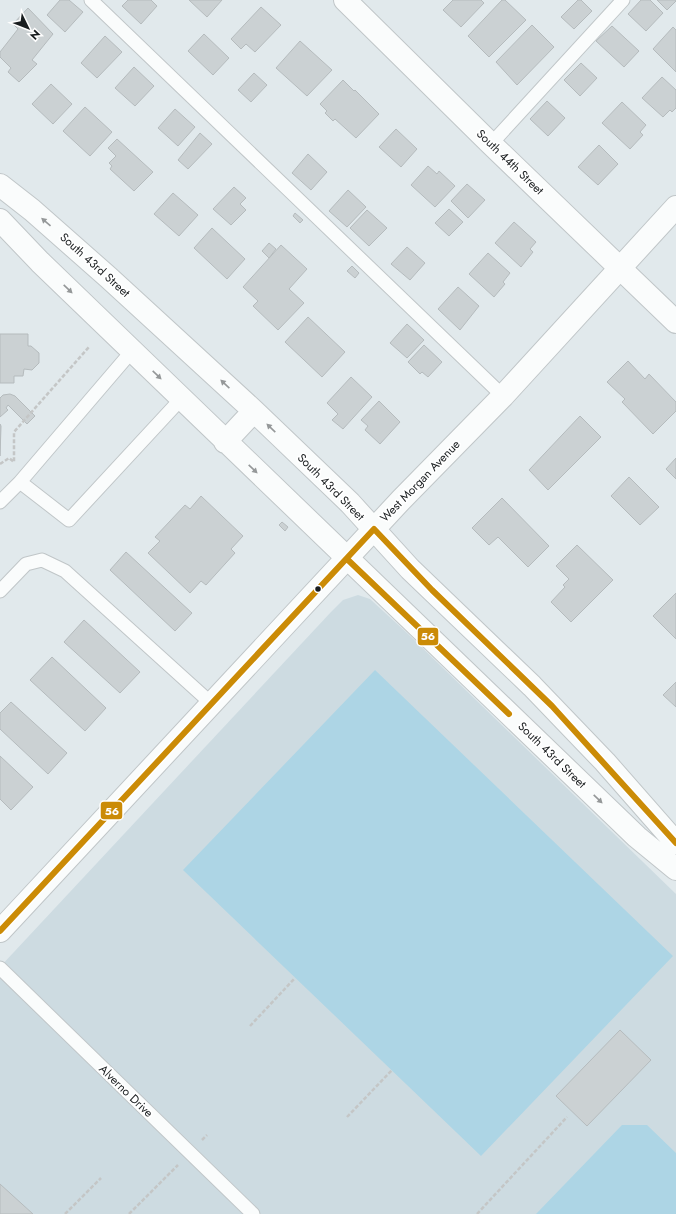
<svg xmlns="http://www.w3.org/2000/svg" width="676" height="1214" font-family="Jost,sans-serif">
	<rect width="100%" height="100%" fill="#e1e9ec"/>
	<!-- built -->
	<path fill="#cddbe1" d="M358,595L370,599L406,632L676,894V1214H0V967L331,612L343,600Z"/>
	<!-- green -->
	<path fill="#add5e5" d="M375,670L673,956L481,1156L183,870Z
		M622,1125H647L676,1153V1214H536Z"/>
	<!-- building -->
	<path fill="#cbd1d3" stroke="#b5bbbd" d="M60,0H69L83,12L65,32L47,15Z
		M128,0H151L157,6L141,24L122,6Z
		M189,0H222L207,17Z
		M453,0H481L484,3L461,27L443,10Z
		M502,0H505L526,20L489,57L468,36Z
		M578,0H581L592,11L574,29L561,17Z
		M641,0H650L663,13L646,31L628,14Z
		M657,0H676V1L667,10Z
		M261,7L281,25L255,52L246,44L241,49L231,39Z
		M28,8L53,34L32,60L37,64L19,82L8,72L11,68L0,57V52L18,29L13,24Z
		M532,25L554,47L517,85L496,62Z
		M612,26L639,51L624,67L596,41Z
		M673,27L676,30V72L653,49Z
		M204,34L229,58L213,75L188,51Z
		M105,36L122,52L97,78L81,63Z
		M300,41L332,70L307,96L276,68Z
		M581,63L597,78L580,96L564,80Z
		M134,67L154,86L135,106L115,88Z
		M254,73L267,85L251,102L238,90Z
		M662,77L676,90V108L672,112L670,110L663,117L642,98Z
		M343,80L354,91L355,90L379,114L356,138L335,119L333,121L325,113L327,111L320,104Z
		M51,84L72,104L53,124L32,104Z
		M547,101L565,118L548,136L530,119Z
		M622,102L646,125L640,132L643,135L630,149L602,123Z
		M85,107L112,132L90,156L63,131Z
		M175,109L195,127L178,146L158,128Z
		M396,129L417,149L401,167L379,147Z
		M200,133L212,144L188,169L178,160Z
		M117,139L153,172L134,191L110,169L112,166L109,163L116,156L108,148Z
		M599,145L618,164L598,185L578,167Z
		M308,154L327,172L311,190L292,173Z
		M428,166L437,174L439,171L455,186L435,207L411,185Z
		M467,184L485,200L468,218L451,201Z
		M234,187L246,198L240,204L246,210L231,225L213,209Z
		M348,190L366,207L347,227L329,211Z
		M173,193L198,215L179,236L154,214Z
		M449,209L463,222L449,236L435,223Z
		M367,210L387,228L369,246L350,228Z
		M295,213L303,220L300,223L293,216Z
		M514,222L536,242L530,249L533,252L521,267L495,243Z
		M212,228L245,259L227,279L194,248Z
		M269,243L276,249L269,258L262,251Z
		M281,245L307,269L289,289L304,303L278,330L253,306L258,301L243,287Z
		M407,247L425,263L410,280L391,264Z
		M488,253L510,273L503,282L505,284L494,297L469,274Z
		M352,266L359,273L355,278L347,271Z
		M458,287L479,306L460,330L438,309Z
		M308,317L345,352L322,377L285,342Z
		M407,324L424,340L407,358L390,343Z
		M0,334H28V346H31L39,353V363L32,370L24,369L23,376H14V383H0Z
		M424,345L442,362L428,377L422,372L420,374L408,362Z
		M628,361L645,379L649,374L676,402V411L653,434L622,402L625,399L607,382Z
		M351,377L372,397L343,429L332,420L338,414L327,403Z
		M10,394L15,396L35,416L27,424L8,405L6,408L8,410L0,417V398L3,395Z
		M379,401L400,422L380,444L365,430L368,426L361,420Z
		M580,416L601,437L548,490L529,470Z
		M0,424L1,426L0,456Z
		M676,458V479L666,469Z
		M629,477L659,507L640,525L611,496Z
		M201,496L243,536L231,549L235,553L206,585L201,581L190,593L148,553L160,541L155,537L185,505L190,509Z
		M502,498L549,546L528,567L498,537L489,545L472,528Z
		M282,522L288,527L285,531L279,525Z
		M577,545L613,580L571,622L551,602L565,587L563,585L569,579L556,566Z
		M126,552L192,613L175,631L110,570Z
		M676,593V639L653,616Z
		M84,620L140,672L120,693L64,642Z
		M52,657L106,708L85,731L30,680Z
		M676,682V707L663,695Z
		M11,702L67,753L48,774L0,729V713Z
		M0,756L33,787L11,810L0,799Z
		M620,1030L651,1060L587,1126L556,1096Z
		M0,1184L33,1214H0Z"/>
	<g fill="none" stroke-linecap="round" stroke-linejoin="round">
		<!-- service casing -->
		<g stroke="#c0c6c8" stroke-width="15">
			<path id="service" d="M91,0L503,396
				M491,144L623,0
				M132,351L20,482L69,520L181,399
				M0,502L20,482
				M0,591L26,564L42,560L65,571L212,704
				M0,968L253,1214"/>
		</g>
		<!-- minor casing -->
		<g stroke="#c0c6c8" stroke-width="24">
			<path id="minor" d="M345,0L491,144L676,322"/>
		</g>
		<!-- tertiary casing -->
		<g stroke="#c0c6c8" stroke-width="24">
			<path id="tertiary" d="M0,931L401,500L503,396L676,207"/>
		</g>
		<!-- secondary casing -->
		<g stroke="#c0c6c8" stroke-width="24">
			<path id="secondary" d="M0,185L32,210L108,277L254,411L350,503L410,569L532,686L605,762L676,843
				M0,220L40,262L637,837L676,869
				M225,442L254,411"/>
		</g>
		<!-- path -->
		<path stroke="#c4c6c6" stroke-width="2.5" stroke-dasharray="4 2" stroke-linecap="butt" d="M0,464L9,458L14,462V432L89,347
			M250,1026L295,978
			M347,1117L392,1070
			M202,1140L207,1135
			M65,1214L101,1178
			M129,1214L178,1165
			M477,1214L567,1117"/>
		<!-- service -->
		<use href="#service" stroke="#fafcfc" stroke-width="13"/>
		<!-- minor -->
		<use href="#minor" stroke="#fafcfc" stroke-width="22"/>
		<!-- tertiary -->
		<use href="#tertiary" stroke="#fafcfc" stroke-width="22"/>
		<!-- secondary -->
		<use href="#secondary" stroke="#fafcfc" stroke-width="22"/>
		<!-- bus-1 casing -->
		<g stroke="#fff" stroke-width="9">
			<path id="bus-1" d="M347,559L509,714
				M0,931L374,529L432,590L552,706L676,843"/>
		</g>
		<!-- bus-1 -->
		<use href="#bus-1" stroke="#cb8b06" stroke-width="6"/>
	</g>
	<!-- one-way arrows -->
	<defs><path id="oneway-solid" d="M-6-.8H1V-3.2L6.5 0L1 3.2V.8H-6Z"/></defs>
	<g fill="#959899">
		<use href="#oneway-solid" transform="translate(46 222) rotate(-139)"/>
		<use href="#oneway-solid" transform="translate(68 289) rotate(44)"/>
		<use href="#oneway-solid" transform="translate(157 375) rotate(44)"/>
		<use href="#oneway-solid" transform="translate(225 384) rotate(-137)"/>
		<use href="#oneway-solid" transform="translate(271 428) rotate(-136)"/>
		<use href="#oneway-solid" transform="translate(253 469) rotate(44)"/>
		<use href="#oneway-solid" transform="translate(598 799) rotate(44)"/>
	</g>
	<!-- markers -->
	<circle fill="#191d1f" stroke="#fff" stroke-width="1.5" cx="318" cy="589" r="3.5"/>
	<g text-anchor="middle" stroke-width="3.5" stroke-linejoin="round" paint-order="stroke">
		<!-- street labels -->
		<g font-size="12" fill="#191d1f" stroke="#fff">
			<text transform="translate(510 162) rotate(44)" y="4">South 44th Street</text>
			<text transform="translate(95 265) rotate(42)" y="4">South 43rd Street</text>
			<text transform="translate(420 481) rotate(-46)" y="4">West Morgan Avenue</text>
			<text transform="translate(331 487) rotate(45)" y="4">South 43rd Street</text>
			<text transform="translate(552 755) rotate(44)" y="4">South 43rd Street</text>
			<text transform="translate(126 1091) rotate(44)" y="4">Alverno Drive</text>
		</g>
	</g>
	<g stroke="#fff" stroke-width="1.5">
		<rect x="417" y="627" width="22" height="19" rx="4" fill="#cb8b06"/>
		<rect x="100" y="801" width="23" height="19" rx="4" fill="#cb8b06"/>
	</g>
	<g font-size="11" text-anchor="middle" font-weight="bold" fill="#fff">
		<text x="428" y="640">56</text>
		<text x="112" y="815">56</text>
	</g>
	<!-- north arrow -->
	<g transform="translate(28 28) rotate(133)" stroke="#ffffff" stroke-width="3" paint-order="stroke">
	<path d="M0-3L7 15L0 10L-7 15Z" fill="#191d1f"/>
	<text y="-6" font-size="11" font-weight="bold" text-anchor="middle" fill="#191d1f">N</text>
	</g>
</svg>
